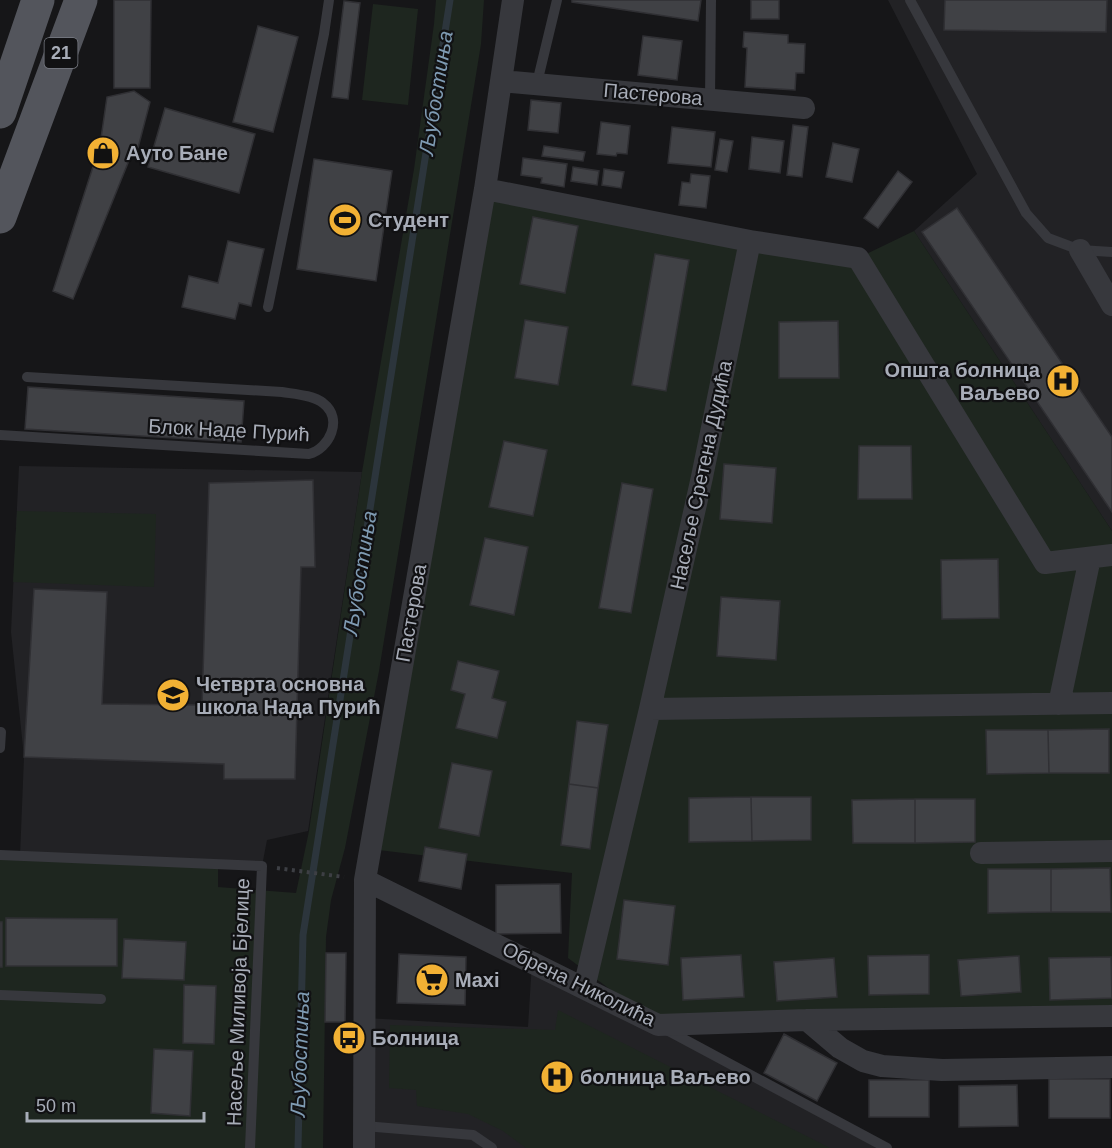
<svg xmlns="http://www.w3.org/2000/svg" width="1112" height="1148" font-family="Helvetica,sans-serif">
	<rect width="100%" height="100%" fill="#161618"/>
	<!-- built -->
	<path fill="#222225" d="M888,0H1112V531L914,231L977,174Z
		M19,466L362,472L308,831L267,840L262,866L20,856L24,757L11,632Z
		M532,962L885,1148H364L365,1018L528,1027Z"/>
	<!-- green -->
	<path fill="#1e261f" d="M436,0H484L481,44L379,671L345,848L331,900L326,937L323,1148H0V855L218,865V887L296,893L309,831L362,472L414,169L434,24Z
		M373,4L418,9L408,105L362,100Z
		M485,189L858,258L914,231L1112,531V1016L658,1025L568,958L572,873L370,849Z
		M17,511L156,514L154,587L13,582Z
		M558,1010L830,1148H526L503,1131L468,1114L417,1106L416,1090L389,1088L390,1025L555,1030Z"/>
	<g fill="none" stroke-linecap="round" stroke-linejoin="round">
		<!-- stream -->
		<path stroke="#2c353c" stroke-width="7" d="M298,1148L303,935L450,0"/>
	</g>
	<!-- building -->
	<path fill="#404145" stroke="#303034" stroke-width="1.5" d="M114,0H151L150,88H114Z
		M572,0H701L698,21L572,2Z
		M751,0H779V19H751Z
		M945,0H1107L1106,32L944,30Z
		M344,1L360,3L348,99L332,97Z
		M258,26L298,37L273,132L233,122Z
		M744,32L788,35V43L805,44L804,73H796L795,90L745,87L747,48L743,47Z
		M643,36L682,41L677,80L638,75Z
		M134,91L150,102L138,148L130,158L73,299L53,291L100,145L107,97Z
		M531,100L561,103L558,133L528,130Z
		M165,108L255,134L239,193L148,167Z
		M601,122L630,126L627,154L617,153L616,156L597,154Z
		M793,125L808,127L802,177L787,175Z
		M672,127L715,132L711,167L668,163Z
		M752,137L784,141L780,173L749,169Z
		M720,139L733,141L727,172L715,170Z
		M833,143L859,149L852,182L826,177Z
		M544,146L585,152L583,161L542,156Z
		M523,158L567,164L564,187L541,183L542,178L521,175Z
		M314,159L392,171L376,281L297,269Z
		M573,167L599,171L597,185L571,181Z
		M604,169L624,172L621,188L602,185Z
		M898,171L912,182L878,228L864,218Z
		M691,174L710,176L706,208L679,205L682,182L690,183Z
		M957,208L1112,437V512L922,232Z
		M533,217L578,226L565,293L520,284Z
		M228,241L264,249L251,306L239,303L235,319L182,307L189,276L218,283Z
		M655,254L689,260L666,391L632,385Z
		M525,320L568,327L558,385L515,378Z
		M838,321L839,378H779V322Z
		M28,387L244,401L241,442L25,429Z
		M504,441L547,450L533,516L489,507Z
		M859,446H911L912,499H858Z
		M724,464L776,468L772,523L720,519Z
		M313,480L315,567H301L295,779H224V764L24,757L34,589L107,592L102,704L202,705L209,483Z
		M622,483L653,489L631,613L599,608Z
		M485,538L528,547L514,615L470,605Z
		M998,559L999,618L942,619L941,560Z
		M721,597L780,601L776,660L717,656Z
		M458,661L499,671L492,698L506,702L497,738L456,728L465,694L451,690Z
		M577,721L608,725L598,788L569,784Z
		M1109,729V773H1049L1048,730Z
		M986,730H1048L1049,773L987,774Z
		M452,763L492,771L479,836L439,828Z
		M569,784L598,788L590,849L561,845Z
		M751,797H811V840L752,841Z
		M751,797L752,841L689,842V798Z
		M915,799H975V842L915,843Z
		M915,799V843H853L852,800Z
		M425,847L467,854L461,889L419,881Z
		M1110,868L1111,912H1051V869Z
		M988,869H1051V912L988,913Z
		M560,884L561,933L496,934V885Z
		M624,900L675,906L668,965L617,959Z
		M6,918L117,919V966H6Z
		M0,922H2V967H0Z
		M124,939L186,942L184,980L122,978Z
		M326,953H346L345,1022H325Z
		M399,954L466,957L465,1005L397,1003Z
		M741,955L744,997L683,1000L681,958Z
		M929,955V994L869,995L868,956Z
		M1019,956L1021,992L961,996L958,960Z
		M1111,957L1112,998L1050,1000L1049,958Z
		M834,958L837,997L777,1001L774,962Z
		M184,985L216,986L214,1044L183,1043Z
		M784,1034L837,1063L817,1101L764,1073Z
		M154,1049L193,1051L190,1116L151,1113Z
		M1049,1079H1110V1118H1049Z
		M869,1080H929V1117H869Z
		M1017,1085L1018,1126L959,1127V1086Z"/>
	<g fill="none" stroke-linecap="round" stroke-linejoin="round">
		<!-- path -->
		<path stroke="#3d3f44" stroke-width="4" stroke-dasharray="3 4.5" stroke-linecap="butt" d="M277,868L344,877"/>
		<!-- lane -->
		<path stroke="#37383d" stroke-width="10" d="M910,0L1026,213L1048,238L1080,250L1112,252
			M537,83L557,0
			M710,99L711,0
			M268,307L324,34L329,0
			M0,435L309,454C329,449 344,419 323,403C313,395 294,394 282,392L27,377
			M0,748L1,732
			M0,855L262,866L250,1148
			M0,995L101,999
			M665,1029L887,1148
			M364,1126L473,1135L492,1148"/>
		<!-- street -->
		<path stroke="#37383d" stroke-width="22" d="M501,81L804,108
			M485,189L750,241L702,477L650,709L584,988
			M750,241L858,258L1045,563L1112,555
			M1080,250L1112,305
			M1059,704L1090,558
			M650,709L1112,703
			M981,853L1112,851
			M365,880L658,1025L807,1020L1112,1016
			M807,1020L840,1048L863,1061L882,1066L942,1070L1112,1067
			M364,1148L365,880L485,189L513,0"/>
		<!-- primary -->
		<path stroke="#53555c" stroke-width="33" d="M0,112L38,0
			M0,217L81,0"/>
	</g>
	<!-- icons -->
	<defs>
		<g id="shop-disc" transform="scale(1.725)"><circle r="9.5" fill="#f2b134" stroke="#111113"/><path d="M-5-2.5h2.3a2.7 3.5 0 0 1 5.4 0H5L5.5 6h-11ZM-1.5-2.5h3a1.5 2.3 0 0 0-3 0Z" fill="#111"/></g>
		<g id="stadium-disc" transform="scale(1.725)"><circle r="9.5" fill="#f2b134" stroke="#111113"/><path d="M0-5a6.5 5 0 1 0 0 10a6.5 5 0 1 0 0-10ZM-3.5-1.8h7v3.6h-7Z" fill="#111"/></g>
		<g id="hospital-disc" transform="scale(1.725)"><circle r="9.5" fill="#f2b134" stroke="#111113"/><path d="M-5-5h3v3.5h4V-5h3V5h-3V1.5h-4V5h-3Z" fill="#111"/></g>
		<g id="school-disc" transform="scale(1.725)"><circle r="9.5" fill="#f2b134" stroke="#111113"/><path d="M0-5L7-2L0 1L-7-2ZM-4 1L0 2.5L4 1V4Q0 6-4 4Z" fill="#111"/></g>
		<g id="supermarket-disc" transform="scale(1.725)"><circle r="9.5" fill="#f2b134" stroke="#111113"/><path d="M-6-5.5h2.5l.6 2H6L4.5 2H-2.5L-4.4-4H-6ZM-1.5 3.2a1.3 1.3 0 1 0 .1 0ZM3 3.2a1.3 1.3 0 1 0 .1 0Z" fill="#111"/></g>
		<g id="bus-disc" transform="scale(1.725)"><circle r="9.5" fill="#f2b134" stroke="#111113"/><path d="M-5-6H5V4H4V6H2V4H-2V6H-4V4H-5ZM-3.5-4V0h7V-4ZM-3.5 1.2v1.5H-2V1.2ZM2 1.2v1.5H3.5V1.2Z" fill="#111"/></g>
	</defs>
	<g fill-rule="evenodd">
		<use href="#shop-disc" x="103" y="153"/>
		<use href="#stadium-disc" x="345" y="220"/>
		<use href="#hospital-disc" x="1063" y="381"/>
		<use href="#school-disc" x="173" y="695"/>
		<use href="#supermarket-disc" x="432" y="980"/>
		<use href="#bus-disc" x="349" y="1038"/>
		<use href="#hospital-disc" x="557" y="1077"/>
	</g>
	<g text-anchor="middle" stroke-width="4.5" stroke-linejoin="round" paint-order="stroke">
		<!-- shield labels -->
		<rect fill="#111113" stroke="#7b7e86" stroke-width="1.5" x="44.5" y="38" width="33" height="30" rx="4.5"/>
		<g font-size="18" font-weight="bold" fill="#a8adb8">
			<text x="61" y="59">21</text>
		</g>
		<!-- street labels -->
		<g font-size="20" fill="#a8adb8" stroke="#111113">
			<text transform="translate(653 94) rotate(5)" y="7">Пастерова</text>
			<text transform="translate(229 430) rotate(3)" y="7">Блок Наде Пурић</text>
			<text transform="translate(701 475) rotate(-78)" y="7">Насеље Сретена Дудића</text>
			<text transform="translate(411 613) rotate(-80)" y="7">Пастерова</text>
			<text transform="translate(579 984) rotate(26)" y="7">Обрена Николића</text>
			<text transform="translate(238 1002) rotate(-88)" y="7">Насеље Миливоја Бјелице</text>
		</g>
		<!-- poi labels -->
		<g font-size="20" font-weight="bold" fill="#a8adb8" stroke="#111113" text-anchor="start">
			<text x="126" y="160">Ауто Бане</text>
			<text x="368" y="227">Студент</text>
			<text x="1040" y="377" text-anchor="end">Општа болница<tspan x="1040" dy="23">Ваљево</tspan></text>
			<text x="196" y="691">Четврта основна<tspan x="196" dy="23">школа Нада Пурић</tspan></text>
			<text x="455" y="987">Maxi</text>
			<text x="372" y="1045">Болница</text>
			<text x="580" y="1084">болница Ваљево</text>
		</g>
		<!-- water labels -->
		<g font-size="21" font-style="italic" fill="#7f9bb3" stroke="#111113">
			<text transform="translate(436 93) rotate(-81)" y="7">Љубостиња</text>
			<text transform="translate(360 573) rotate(-81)" y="7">Љубостиња</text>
			<text transform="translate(300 1054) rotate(-88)" y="7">Љубостиња</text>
		</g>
	</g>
	<!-- scale -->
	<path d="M27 1112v9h177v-9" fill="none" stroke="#a8adb8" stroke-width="3"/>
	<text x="36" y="1112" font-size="18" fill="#a8adb8" stroke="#111113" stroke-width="4.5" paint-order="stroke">50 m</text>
</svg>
